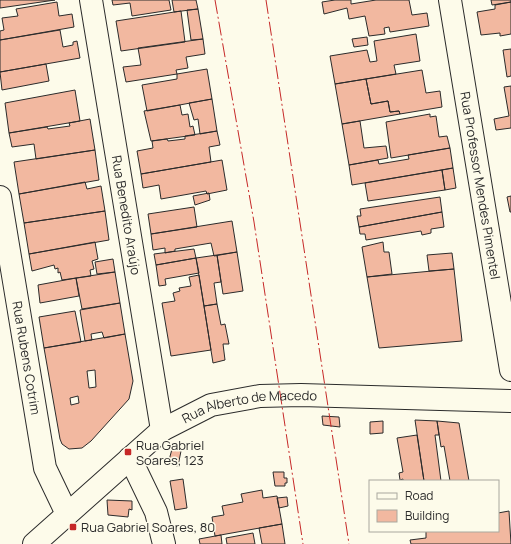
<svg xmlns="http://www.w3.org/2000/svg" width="511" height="544" font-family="Manrope,sans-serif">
	<rect width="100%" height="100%" fill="#fdfbea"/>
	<!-- building -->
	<path fill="#f2b8a0" stroke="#2b2b2b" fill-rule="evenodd" d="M0,0H55L0,8Z
		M112,0H169L171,10L132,16L130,3L113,5Z
		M172,0H196L198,9L174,12Z
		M335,0H351V4L376,0H409L412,15L427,13L429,26L390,32L389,27L384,28L385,34L369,36L365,16L349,19L347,8L324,14L322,2Z
		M491,0H511V2L492,5Z
		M57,2L59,16L72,14L74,27L0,40V31L4,30L2,18L18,16L16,9Z
		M511,2V34L500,36V33L481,35L477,12L495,9V5Z
		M198,9L203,39L191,40L187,10Z
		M181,11L185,42L121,51L116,21Z
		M60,30L63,47L73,45V42L77,41L80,58L0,72V40Z
		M416,34L420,61L394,65L396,74L335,84L330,56L367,50L370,62L377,61L374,41Z
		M367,37L368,45L354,47L352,39Z
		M203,39L205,54L186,57L188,68L176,70L177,74L126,82L123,67L141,65L138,48Z
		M511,49V76L507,77L503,50Z
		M46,64L49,81L2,90L0,72Z
		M207,69L212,99L147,111L142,85L177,79V74Z
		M422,70L426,93L440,91L442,107L400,114L399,111L390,112L388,101L371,104L366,79Z
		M366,79L371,104L388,101L390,112L399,111L400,114L342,124L335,84Z
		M511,86V128L496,130L494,119L509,116L504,87Z
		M75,90L80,121L9,133L5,103Z
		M212,99L217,131L200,134L198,119L194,120L189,103Z
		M180,105L182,115L188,114L190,127L193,126L195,135L151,141L144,111Z
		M430,114V117L436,116L439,137L447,136L450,148L391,158L386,122Z
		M90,119L95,150L36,159L34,144L12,147L9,133L47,127L48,129L70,126L69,123Z
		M360,121L364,148L386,146L388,158L349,165L342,124Z
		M217,131L220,145L209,147L211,162L141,174L137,151L153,148L152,141L167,139L168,141L185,139V136Z
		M450,148L453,168L352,185L349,165L378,160L379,164L409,159L408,155Z
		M95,150L99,180L19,194L14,162Z
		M222,160L227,190L207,194L206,191L161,199L159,185L143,188L141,174Z
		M453,168L456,188L445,190L442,170Z
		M442,170L445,190L368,201L365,183Z
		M85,182L87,189L101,186L105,211L24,223L19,194Z
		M209,193L210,200L195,205L193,196Z
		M511,196V212H510L507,197Z
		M440,197L442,212L359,227L357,216H361L360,209Z
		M194,207L197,227L151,234L148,214Z
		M105,211L109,240L29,254L24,223Z
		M442,212L444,227L431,229V233L422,235L421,231L366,240L365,234H360L359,227Z
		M232,221L237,252L214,256L211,243L175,249V251L165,253V248L153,250L151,234Z
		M95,242L98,259L92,261L94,269L90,270L91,276L62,280L60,272L58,273V268L55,269L54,265L32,271L29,254Z
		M383,242L384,252H389L392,274L367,277L362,247Z
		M194,249L196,258L156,265L154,254Z
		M237,252L243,291L223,294L217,255Z
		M452,253L454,269L429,271L427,255Z
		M217,255L221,282L214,283L217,304L204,306L196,258Z
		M196,258L199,273L165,279L166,285L159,286L156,265Z
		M113,259L115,272L97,274L95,262Z
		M454,269L462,341L379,348L367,277Z
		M115,272L120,303L82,309L76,278Z
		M199,275L211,350L171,356L162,303L175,301L173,293L180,291L179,288L191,286L189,277Z
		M76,278L79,296L40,303L38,285Z
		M120,303L125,334L104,338L102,332L91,334L92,340L85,341L80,310Z
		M217,304L221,325L225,324L229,344H223L225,360L213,363L204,306Z
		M75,311L81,342L44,348L39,317Z
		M125,334L133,381L129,399L91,441L82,448L69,449L62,444L60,439L44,348ZM95,370L96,387L89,388L87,371ZM78,396L79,403L71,405L70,398Z
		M322,416L339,417L340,427L323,425Z
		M415,420L437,421L439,435H435L441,481H424Z
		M383,421V433L370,434V422Z
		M437,421L459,423L469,481H450L444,446L441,447Z
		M417,435L424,481H403V479L400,480L399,473L403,472L397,438Z
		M172,449L181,451L178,466L168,464Z
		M273,472H284V478H287V483H285V486H275Z
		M183,479L187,508L175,510L170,481Z
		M262,490L263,498L277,496L282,524L215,536L212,517L224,515L222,506L243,502L241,494Z
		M287,497L288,506L279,508L277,498Z
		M107,500L132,501V510L129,509L128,517L108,515Z
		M509,511L511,544H411L410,540L426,538V531H498V513Z
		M282,524L285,544H262L259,528Z
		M253,533L255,544H227L226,538Z
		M221,535L222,544H200L199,539Z"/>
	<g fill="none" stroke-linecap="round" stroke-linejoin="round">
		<!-- minor casing -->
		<g stroke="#2b2b2b" stroke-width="24">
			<g id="minor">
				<path id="s1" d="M91,0L162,430"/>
				<path id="s2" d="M450,0L511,370"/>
				<path id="s3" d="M0,197L45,468L67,514"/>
				<path d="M130,458L156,512L164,544"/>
				<path id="s4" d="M34,544L162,430L211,405L260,396L301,395L511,401"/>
			</g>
		</g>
		<!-- minor -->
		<use href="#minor" stroke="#fdfbea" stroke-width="22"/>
		<!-- power -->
		<path stroke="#c62828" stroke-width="1" stroke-dasharray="14 3 2 3" stroke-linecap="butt" d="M215,0L254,222L303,544
			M266,0L349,544"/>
	</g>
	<!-- markers -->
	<g fill="#c62828" stroke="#fdfbea" stroke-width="1.5">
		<rect x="124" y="448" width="8" height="8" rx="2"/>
		<rect x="69" y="523" width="8" height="8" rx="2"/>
	</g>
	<g text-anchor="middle" stroke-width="3" stroke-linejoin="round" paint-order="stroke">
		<!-- street labels -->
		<g font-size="13" fill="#2b2b2b" stroke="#fdfbea">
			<text dy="5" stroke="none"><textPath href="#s2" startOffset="188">Rua Professor Mendes Pimentel</textPath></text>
			<text dy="5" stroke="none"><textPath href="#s1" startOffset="218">Rua Benedito Araújo</textPath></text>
			<text dy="5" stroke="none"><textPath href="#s3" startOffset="163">Rua Rubens Cotrim</textPath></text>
			<text dy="5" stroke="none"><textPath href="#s4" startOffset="264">Rua Alberto de Macedo</textPath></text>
		</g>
		<!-- poi labels -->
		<g font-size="13" fill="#2b2b2b" stroke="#fdfbea" text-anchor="start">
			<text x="136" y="450">Rua Gabriel<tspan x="136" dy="15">Soares, 123</tspan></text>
			<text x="81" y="532">Rua Gabriel Soares, 80</text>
		</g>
	</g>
	<!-- legend -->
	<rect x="369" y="480" width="130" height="52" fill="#fdfbea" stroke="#a9a89e"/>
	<rect x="377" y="493" width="20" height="6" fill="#fdfbea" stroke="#a9a89e"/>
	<text x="405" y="500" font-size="12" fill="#2b2b2b">Road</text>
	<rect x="377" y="510" width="20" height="12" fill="#f2b8a0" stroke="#a9a89e"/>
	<text x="405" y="520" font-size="12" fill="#2b2b2b">Building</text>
</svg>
